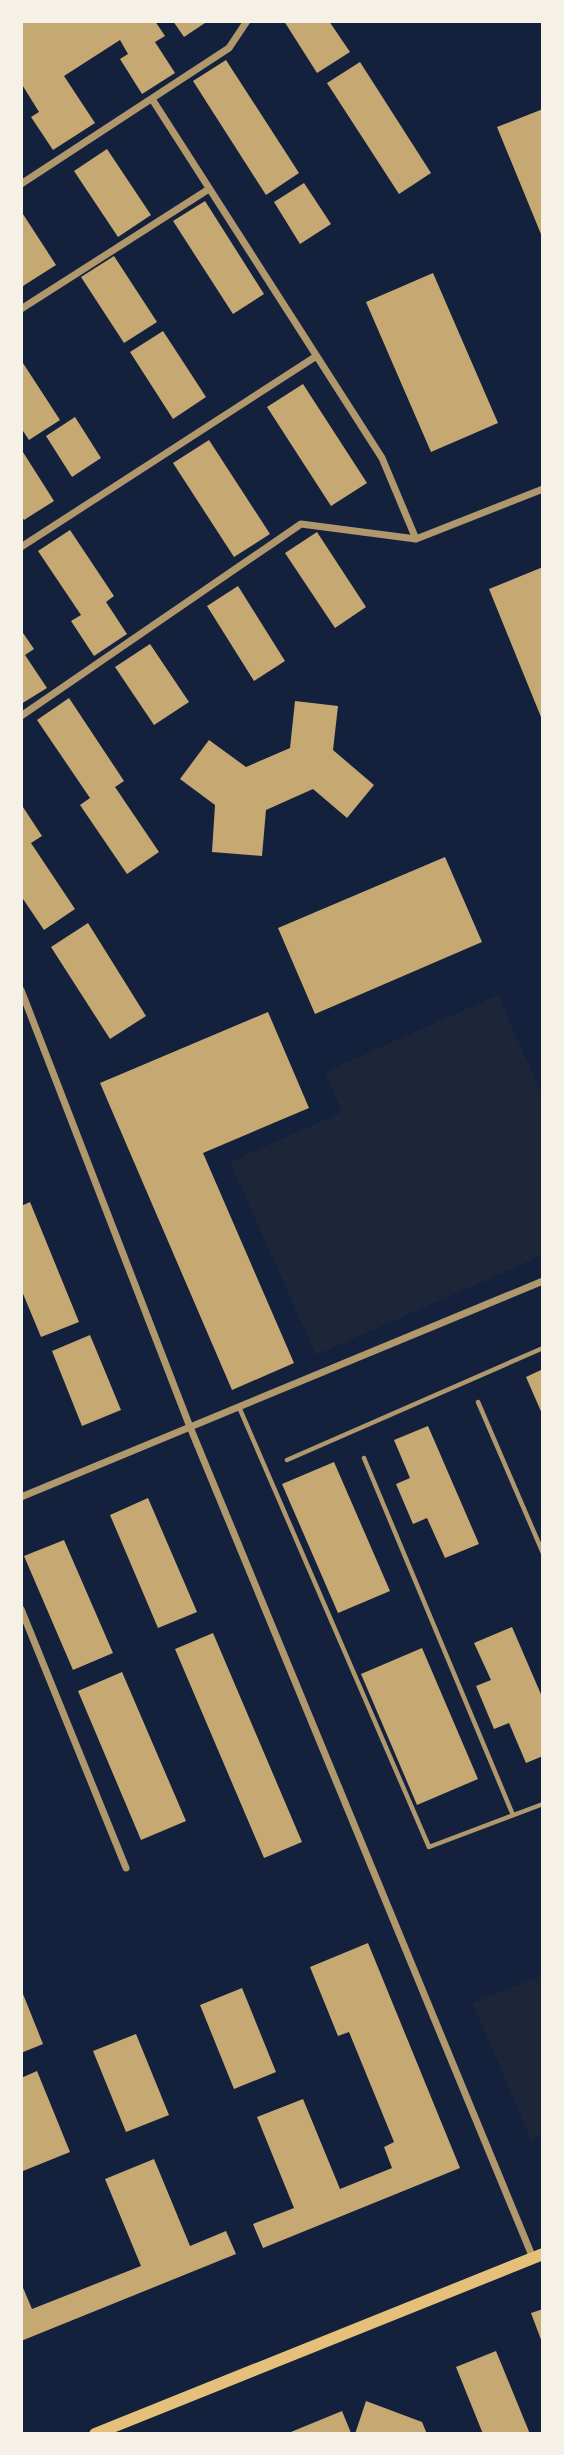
<svg xmlns="http://www.w3.org/2000/svg" width="564" height="2455" font-family="Manrope,sans-serif">
	<rect width="100%" height="100%" fill="#14213d"/>
	<!-- green -->
	<path fill="#1d2539" d="M498,995L543,1097V1255L316,1355L230,1162L342,1112L325,1072Z
		M543,1975V2134L531,2140L473,2003Z"/>
	<!-- building -->
	<path fill="#c6a872" d="M21,21H155L165,36L155,42L175,73L142,94L120,59L128,54L120,40L64,76L95,123L53,150L31,117L39,112L21,83Z
		M173,21H208L184,37Z
		M284,21H329L350,52L317,73Z
		M226,60L299,173L266,195L193,81Z
		M360,62L431,173L399,194L327,83Z
		M543,109V239L497,127Z
		M107,149L151,215L118,237L74,171Z
		M304,183L331,224L300,244L274,202Z
		M205,201L264,294L233,314L173,221Z
		M21,211L56,265L23,286L21,283Z
		M114,256L157,322L124,343L81,277Z
		M433,273L498,423L431,452L366,302Z
		M163,331L206,397L173,419L130,352Z
		M21,360L60,420L29,440L21,428Z
		M303,384L367,483L331,506L267,407Z
		M75,417L101,458L72,477L46,436Z
		M209,440L270,534L234,557L173,463Z
		M21,449L54,501L24,520L21,515Z
		M70,530L114,596L106,602L127,634L94,656L71,621L81,615L38,551Z
		M317,532L366,607L335,628L285,553Z
		M543,567V722L489,589Z
		M238,586L285,661L254,681L207,606Z
		M21,630L34,649L25,655L47,688L21,704Z
		M150,644L189,702L154,725L115,667Z
		M69,698L124,781L115,787L159,852L127,874L80,805L90,798L37,720Z
		M295,701L338,706L333,750L374,785L347,818L313,789L266,810L262,856L212,852L215,805L180,779L209,740L246,767L290,748Z
		M21,804L42,836L31,843L75,909L44,930L21,896Z
		M445,857L482,942L315,1014L278,928Z
		M88,923L146,1016L110,1039L51,947Z
		M268,1012L309,1108L203,1153L294,1363L232,1390L100,1083Z
		M30,1202L79,1322L41,1337L21,1289V1206Z
		M90,1335L121,1410L82,1426L52,1351Z
		M543,1369V1416L526,1377Z
		M428,1426L479,1544L445,1558L427,1518L413,1524L396,1484L410,1478L394,1440Z
		M334,1462L390,1591L338,1613L282,1484Z
		M148,1498L197,1612L158,1628L110,1515Z
		M64,1540L113,1653L73,1670L24,1556Z
		M512,1627L543,1699V1756L526,1763L509,1723L494,1729L476,1686L491,1680L474,1643Z
		M213,1633L302,1842L264,1858L175,1649Z
		M422,1648L478,1779L417,1805L361,1674Z
		M122,1672L186,1821L141,1840L78,1691Z
		M368,1943L460,2168L263,2248L253,2224L294,2208L257,2117L303,2099L340,2189L392,2168L384,2147L394,2142L349,2032L338,2036L310,1967Z
		M242,1988L276,2072L234,2089L200,2005Z
		M21,1989L43,2044L21,2053Z
		M136,2034L169,2115L126,2132L93,2051Z
		M37,2071L70,2152L23,2171L21,2078Z
		M154,2159L190,2246L226,2231L236,2254L21,2341V2283L32,2309L141,2266L105,2179Z
		M543,2309V2345L531,2313Z
		M496,2351L530,2434H483L456,2367Z
		M366,2401L422,2422L427,2434H355Z
		M342,2411L351,2433L286,2434Z"/>
	<g fill="none" stroke-linecap="round" stroke-linejoin="round">
		<!-- service -->
		<path stroke="#b1986c" stroke-width="4.5" d="M478,1402L543,1553
			M239,1407L429,1847L543,1804
			M364,1458L513,1815
			M287,1460L543,1348"/>
		<!-- minor -->
		<path stroke="#b1986c" stroke-width="7" d="M152,99L382,458L416,539
			M21,184L229,48L247,21
			M21,309L209,189
			M21,547L315,357
			M21,716L301,524L416,539L543,489
			M21,990L190,1427L533,2258
			M21,1497L543,1281
			M21,1609L126,1868"/>
		<!-- primary -->
		<path stroke="#e5c07b" stroke-width="12" d="M95,2434L543,2254"/>
	</g>
	<!-- border -->
	<rect width="564" height="2455" fill="none" stroke="#f6f1e7" stroke-width="46"/>
</svg>
